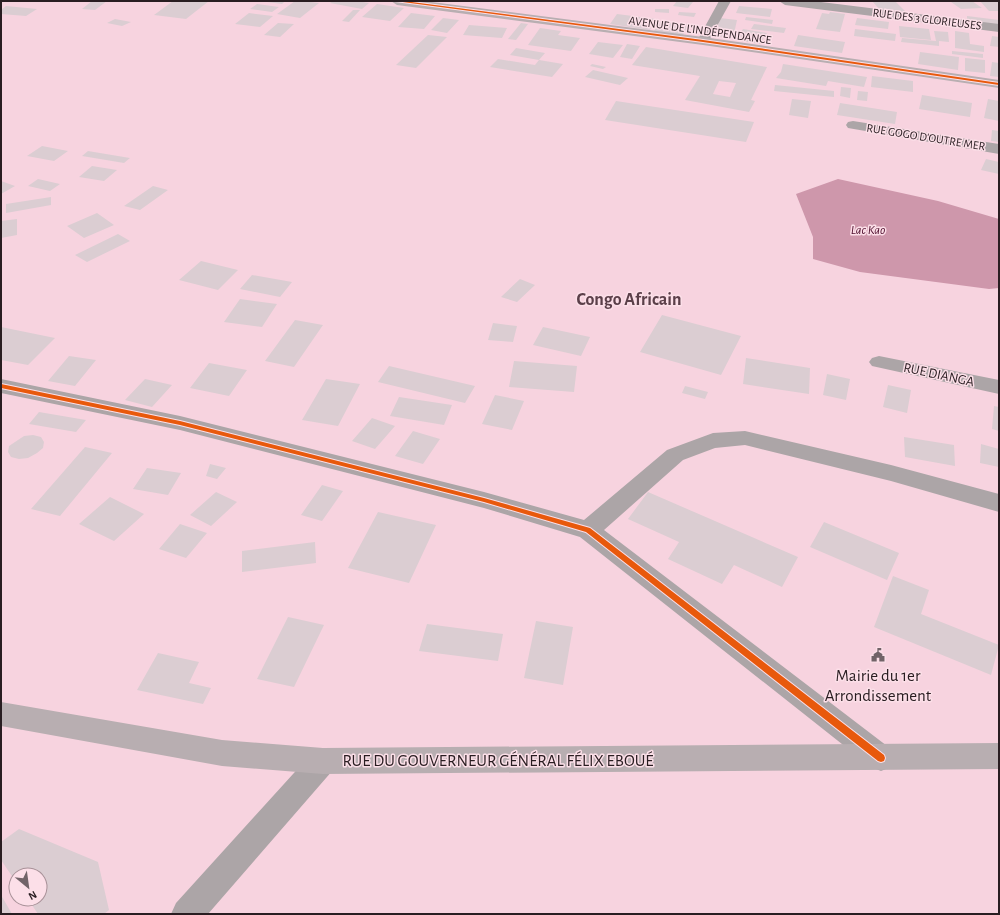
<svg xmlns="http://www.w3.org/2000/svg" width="1000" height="915" font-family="'Alegreya Sans',sans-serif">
	<rect width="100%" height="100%" fill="#f6e5eb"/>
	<!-- green -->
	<path fill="#f7d3df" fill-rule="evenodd" d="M1,1H999V914H1ZM16,875H40V899H16Z"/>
	<!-- water -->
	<path fill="#ce97ab" d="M838,179L938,201L999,219V288L989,289L860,272L813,259V237L796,194Z"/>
	<!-- building -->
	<path fill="#dbcdd2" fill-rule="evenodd" d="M92,1H107L95,10L82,9Z
		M173,1H209L186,19L154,15Z
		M260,1H285L282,4Z
		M295,1H303L319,3L300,18L277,14Z
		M333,1H357L369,3L362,9L330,3Z
		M677,1H689L693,2L688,8L673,6Z
		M839,1H864L865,2H839Z
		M872,1H895L906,12L883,13Z
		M972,1L982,8L961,9L951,2Z
		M980,1H998L999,11H989Z
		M257,4L279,7L272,12L250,9Z
		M377,4L404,8L390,21L362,17Z
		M6,6L37,9L26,16L1,14V10Z
		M739,6L772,9L770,17L736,13Z
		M655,9H669V13L655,12Z
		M353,10H360L349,22L342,21Z
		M679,12L696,13L694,17L678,15Z
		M830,12L845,14L840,32L816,29L822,13L829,14Z
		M249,13L273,16L260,27L235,24Z
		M411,13L435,16L424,29L398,27Z
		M617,14L656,19L650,30L610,24Z
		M967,16L999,20V27L967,23Z
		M746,17L773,20L772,24L745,20Z
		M443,18L459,20L447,33L431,30Z
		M720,18L737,20L733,38L715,36Z
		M857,18L889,22L888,29L855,25Z
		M115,19L131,22L122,26L107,23Z
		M661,21L689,24L683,35L654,31Z
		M278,23L294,24L280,37L264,35Z
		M521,23L528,24L516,40L508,39Z
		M754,24L786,28L784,33L751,29Z
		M469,25L507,28L502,38L463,35Z
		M899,26L929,29L931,40L900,37Z
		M540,28L561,31L558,35L580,38L571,51L528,45Z
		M743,29L767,33L760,44L736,40Z
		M855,29L896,34L895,41L854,36Z
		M934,31L948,32L949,42L939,41V46L901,42L902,38L936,41Z
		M955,31L969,33L970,44L984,46V52L955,48Z
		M428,35L447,37L416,68L396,65Z
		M798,35L845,42L842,53L794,46Z
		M992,36L999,37V47L990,46Z
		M598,42L623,45L613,58L589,54Z
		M627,44L640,46L632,59L620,57Z
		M646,47L767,67L751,100L755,101L749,112L685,100L700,76L632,65ZM719,81L736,83L730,97L713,94Z
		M516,48L545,53L539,60L510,55Z
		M952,51L983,54V58L952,54Z
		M920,52L959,57L958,70L918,64Z
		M965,58L985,60V73L965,71Z
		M498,59L535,65L539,60L563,64L552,77L490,67Z
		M992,62L999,63V77L990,76Z
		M592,64L606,67L603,69L590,66Z
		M783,64L867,77L864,87L828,81L826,86L776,78L781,72Z
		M593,70L628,78L620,85L585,77Z
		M872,76L913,81V92L871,87Z
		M775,85L834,91V97L774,91Z
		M841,87L851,88L850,98L840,96Z
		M858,91L868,92L867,101L857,100Z
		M922,95L972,103L970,117L919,109Z
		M792,99L811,101L808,118L789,115Z
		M988,99L999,101V121L984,118Z
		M616,101L754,122L746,142L605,120Z
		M840,103L897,112L895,124L837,115Z
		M992,130L999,131V142L991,141Z
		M42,146L68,151L54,161L27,156Z
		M88,151L130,158L124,163L82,156Z
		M986,159L999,162V174L981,170Z
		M92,166L117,170L104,181L79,177Z
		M38,179L60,184L50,191L28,186Z
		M1,181L15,186L1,194Z
		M153,186L168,190L140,210L124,206Z
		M51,197V205L6,213V204Z
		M97,213L114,225L84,238L67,226Z
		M17,219V235L1,238V221Z
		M118,234L130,241L87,262L75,255Z
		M201,261L238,270L218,290L179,280Z
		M252,275L292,282L280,297L240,289Z
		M520,279L535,285L517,302L501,297Z
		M240,299L277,304L262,327L224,322Z
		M662,315L741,336L721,375L640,352Z
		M295,320L323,325L294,367L265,361Z
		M493,323L517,326L513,342L488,340Z
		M1,327L55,338L28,365L1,360Z
		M543,327L590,337L581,356L533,345Z
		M69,356L96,360L75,386L48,381Z
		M746,358L810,368L809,394L743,384Z
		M514,361L577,366L574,392L509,387Z
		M209,363L247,370L229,396L190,388Z
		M389,366L475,386L465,403L378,382Z
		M827,374L850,379L846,400L823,395Z
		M145,379L172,385L152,407L125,400Z
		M326,379L360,384L338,426L302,420Z
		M888,385L911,390L907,413L883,407Z
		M685,386L708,392L705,399L682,393Z
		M495,395L524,401L512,430L482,424Z
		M399,397L452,405L444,425L390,416Z
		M994,406L999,407V431L992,429Z
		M39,412L86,420L76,432L29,424Z
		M372,418L395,426L375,449L352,441Z
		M413,431L440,439L423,464L395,456Z
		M33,435L41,437L44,442L43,448L37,453L28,458L19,459L11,457L8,452L9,446L24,436Z
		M904,437L954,445L955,466L905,457Z
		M981,444L999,449V467L980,463Z
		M85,447L112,453L60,516L31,509Z
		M210,464L226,468L217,479L206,476Z
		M147,468L181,473L168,495L133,489Z
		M322,485L343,491L322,521L301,515Z
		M216,492L237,502L211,526L190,515Z
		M648,492L798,557L782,587L734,565L722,584L668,559L679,542L628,519Z
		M110,497L144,514L114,541L79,524Z
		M378,512L436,525L409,583L348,568Z
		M824,522L899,553L887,580L810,547Z
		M180,524L207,533L186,558L159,549Z
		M315,542L316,563L242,572V551Z
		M893,576L929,590L921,614L999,645L991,675L874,627Z
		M288,617L324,625L294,687L257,679Z
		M536,621L573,627L563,685L524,678Z
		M427,624L503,634L498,661L419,651Z
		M158,653L199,662L189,683L211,688L203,704L137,690Z
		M19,829L98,862L109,910L104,914H38L28,899H40V875H16V882L1,860V842Z
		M1,895L12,914H1Z"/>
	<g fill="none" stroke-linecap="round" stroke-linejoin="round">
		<!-- street -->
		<path fill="#aca5a7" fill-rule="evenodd" d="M719,1H731L707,44H699L697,41Z
			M779,1H813L999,24V32L785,5Z
			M853,121L999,144V154L848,128L846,125L848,122Z
			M879,356L999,380V394L872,366L869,362L872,358Z
			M1,379L180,416L484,492L584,520L667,450L713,433L745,431L891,465L999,494V512L891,481L745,445L715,448L683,460L604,530L891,749L895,758L891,767L881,771L871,767L580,537L484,508L180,430L1,393Z
			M323,748L333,752L337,761L333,770L208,914H171L176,903L313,752Z"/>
		<!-- secondary -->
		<path fill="#b8aeb1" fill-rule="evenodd" d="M391,1H424L703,37L999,80V88L703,45L397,5Z
			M1,702L222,740L323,748L999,743V769L323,774L222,766L1,726Z"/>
		<!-- cycleway casing -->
		<g stroke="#fcdfe8" stroke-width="2">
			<path id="cycleway" d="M395,1H404L703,40L999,83V85L703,42Z
				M1,384L180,421L484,498L590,528L884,755L885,758L884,761L881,762L878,761L586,532L484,502L180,425L1,388Z"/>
		</g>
		<!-- cycleway -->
		<use href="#cycleway" fill="#e8590c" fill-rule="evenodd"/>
	</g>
	<!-- icons -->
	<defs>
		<g id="civic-bare" transform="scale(1.08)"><path d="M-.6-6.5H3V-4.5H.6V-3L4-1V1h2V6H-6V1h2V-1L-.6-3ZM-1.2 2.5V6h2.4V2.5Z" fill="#716368" stroke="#fcdfe8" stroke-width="2.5" paint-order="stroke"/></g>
	</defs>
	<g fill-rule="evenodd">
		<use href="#civic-bare" x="878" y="655"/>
	</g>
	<g text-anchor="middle" stroke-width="3" stroke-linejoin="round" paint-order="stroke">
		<!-- far-street labels -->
		<g font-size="12" fill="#291d21" stroke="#fcdfe8">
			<text transform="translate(927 19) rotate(7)" y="4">RUE DES 3 GLORIEUSES</text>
			<text transform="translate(700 30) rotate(8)" y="4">AVENUE DE L'INDÉPENDANCE</text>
			<text transform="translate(926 137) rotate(9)" y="4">RUE GOGO D'OUTRE MER</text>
		</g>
		<!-- far-water labels -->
		<g font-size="13" font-style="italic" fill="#4d0c2b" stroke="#fcdfe8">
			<text x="868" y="234">Lac Kao</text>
		</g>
		<!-- street labels -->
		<g font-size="14" fill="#291d21" stroke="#fcdfe8">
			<text transform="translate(939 374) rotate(12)" y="5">RUE DIANGA</text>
		</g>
		<!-- near-poi labels -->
		<g font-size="17" fill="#291d21" stroke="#fcdfe8">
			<text x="878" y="681">Mairie du 1er<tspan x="878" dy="20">Arrondissement</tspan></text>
		</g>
		<!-- near-street labels -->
		<g font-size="17" fill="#291d21" stroke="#fcdfe8">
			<text x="498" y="766">RUE DU GOUVERNEUR GÉNÉRAL FÉLIX EBOUÉ</text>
		</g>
		<!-- district labels -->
		<g font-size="18" font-weight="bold" fill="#5b3f49" stroke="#fcdfe8">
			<text x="629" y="305">Congo Africain</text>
		</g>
	</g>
	<!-- border -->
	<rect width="1000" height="915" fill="none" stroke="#291d21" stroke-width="4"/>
	<!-- north arrow -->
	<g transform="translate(28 887) rotate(151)"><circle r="19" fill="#fcdfe8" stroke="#a89198"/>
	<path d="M0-3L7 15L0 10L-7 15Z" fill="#716368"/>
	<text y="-6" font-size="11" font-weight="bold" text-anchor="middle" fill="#291d21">N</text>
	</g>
</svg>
